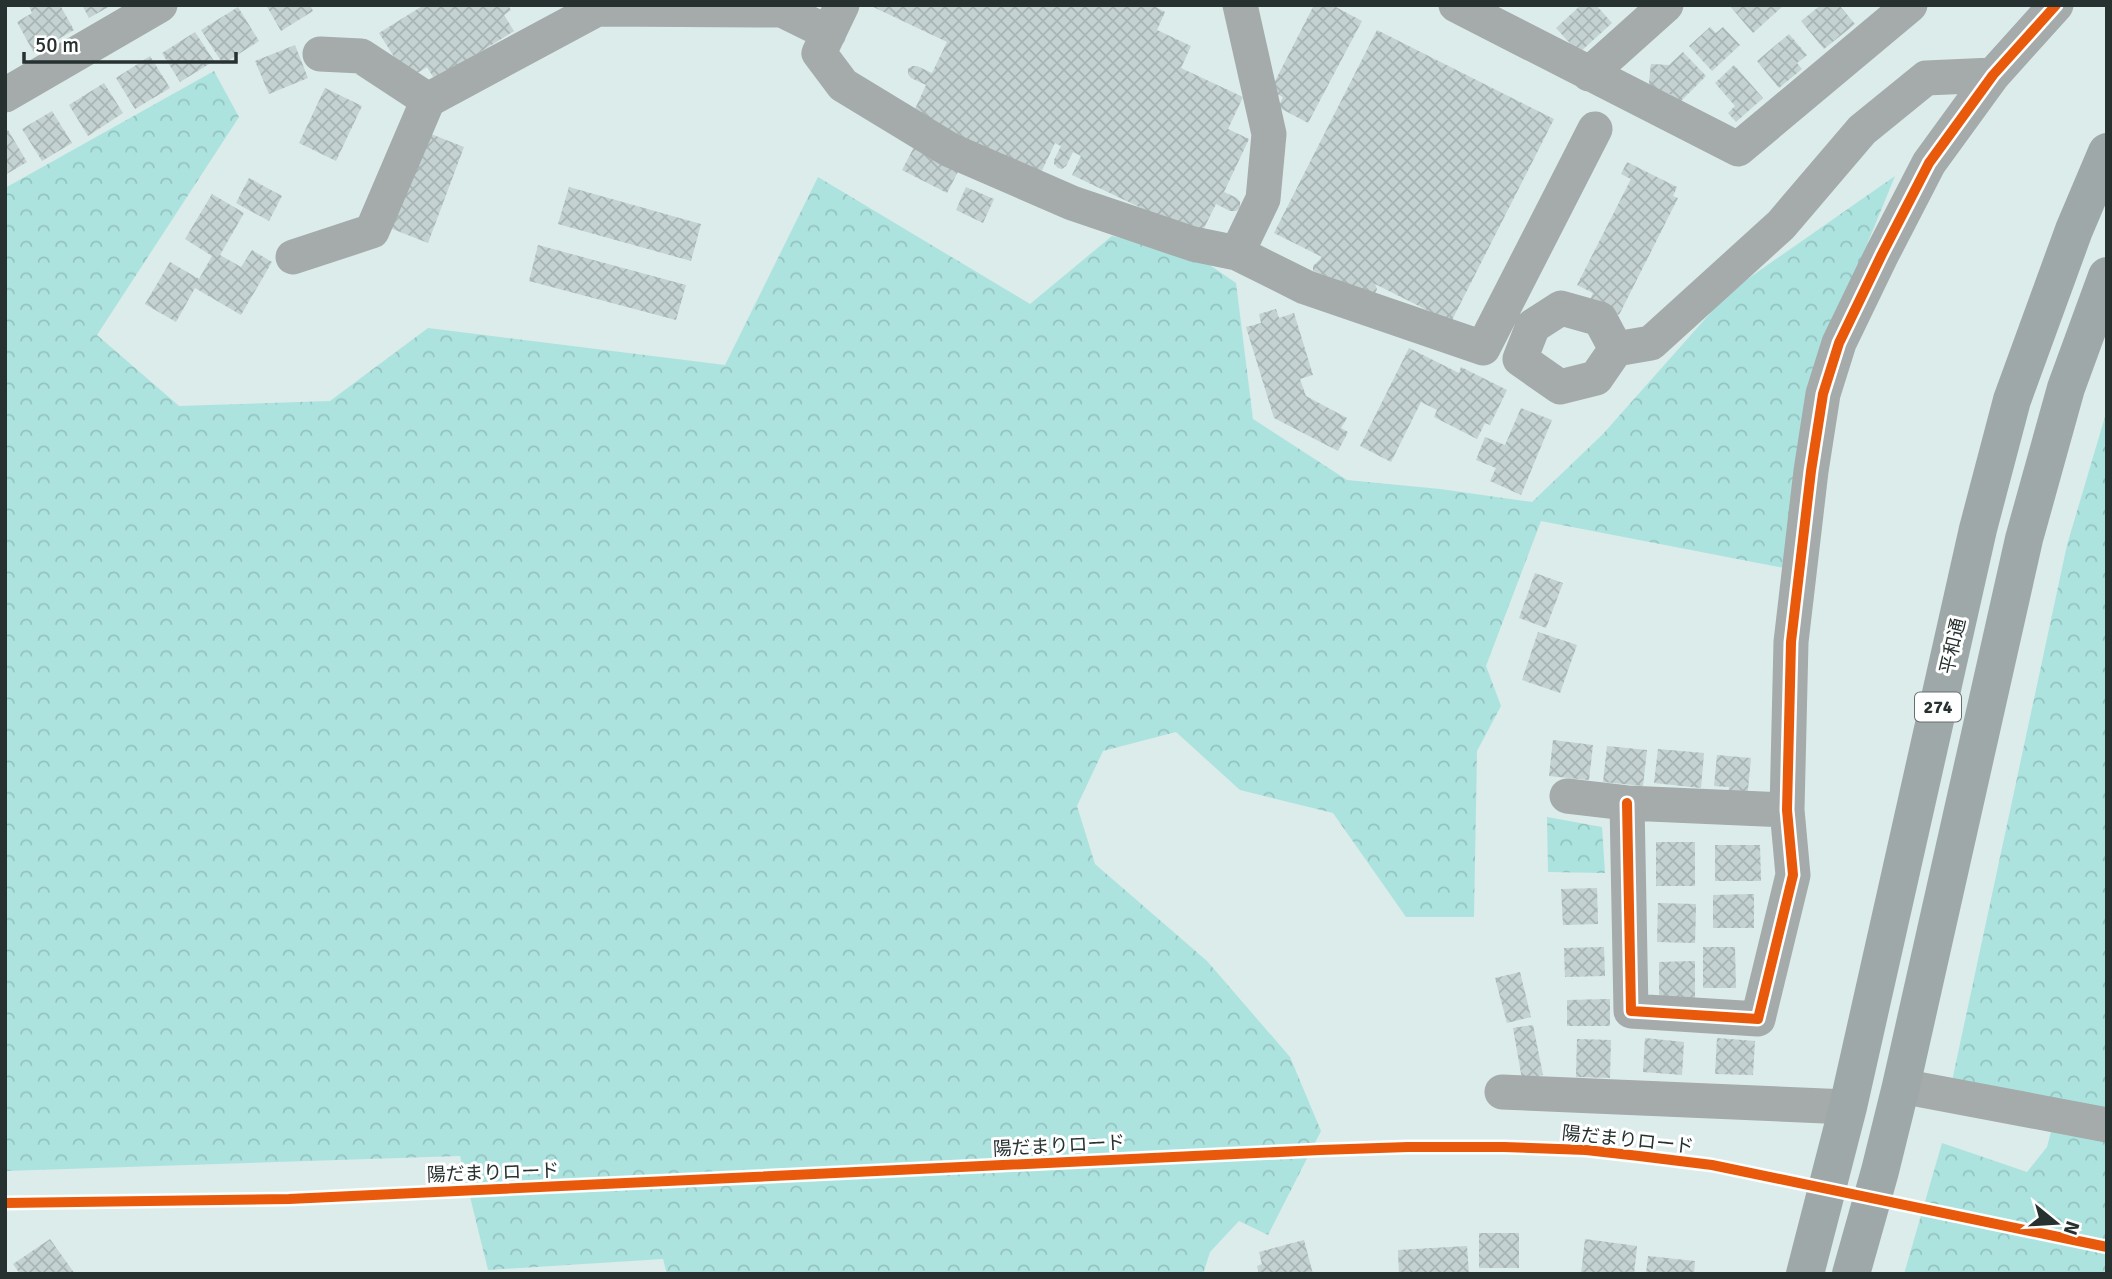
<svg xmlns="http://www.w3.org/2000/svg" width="2112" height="1279" font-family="Signika,'Noto Sans JP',sans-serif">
	<defs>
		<pattern id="forest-crowns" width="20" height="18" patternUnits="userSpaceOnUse" patternTransform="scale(1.75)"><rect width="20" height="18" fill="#ace3df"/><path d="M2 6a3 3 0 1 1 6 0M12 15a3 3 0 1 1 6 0" fill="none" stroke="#94c3c0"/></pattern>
		<pattern id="building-cross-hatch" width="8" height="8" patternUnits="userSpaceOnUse" patternTransform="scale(1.75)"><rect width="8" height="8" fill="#c4d2d1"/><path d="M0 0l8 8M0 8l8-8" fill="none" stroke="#a8b5b4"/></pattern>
	</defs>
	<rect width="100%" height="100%" fill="#dbecea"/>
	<!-- forest -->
	<path fill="url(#forest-crowns)" d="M214,71L239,117L97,335L179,406L330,401L428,328L725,365L818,177L1030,304L1112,236L1192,253L1236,283L1253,419L1347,480L1440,489L1532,502L1603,434L1729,292L1895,176L1814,374L1784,568L1541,521L1486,666L1501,706L1477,751L1474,917H1406L1333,813L1240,790L1176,732L1103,751L1077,806L1095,864L1207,961L1290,1057L1321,1131L1268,1235L1239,1221L1210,1252L1203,1274H667L663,1259L488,1270L460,1156L5,1171V188Z
		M2107,410V1274H1904L1942,1143L2027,1172L2047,1147L2059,1101L1952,1081L2067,545Z
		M1547,817L1602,827L1605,873L1548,872Z"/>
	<!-- building -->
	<path fill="url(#building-cross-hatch)" d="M30,5H60L74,30L34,53L17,22L32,13L29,6Z
		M82,5H112L89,18Z
		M266,5H310L313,11L281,31Z
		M424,5H508L511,10L504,15L514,31L435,80L427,67L408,79L379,33Z
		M869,5H1152L1165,12L1157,30L1191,46L1181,68L1243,97L1228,129L1249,139L1224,192L1237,198L1240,202V208L1236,211H1230L1216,204L1200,236L1072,175L1081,156L1073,152L1066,166L1062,169L1058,168L1054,164V160L1061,146L1055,143L1037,181L910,120L926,85L911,78L908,74V69L912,66H917L932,73L947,42Z
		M1314,5H1332L1362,21L1308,123L1278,107L1283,97L1270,91Z
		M1581,5H1596L1612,23L1579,53L1556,28Z
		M1729,5H1780L1782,7L1753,33Z
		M1821,5H1839L1855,24L1824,49L1801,21Z
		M238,7L259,41L223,64L201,30Z
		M1710,27L1716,33L1723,27L1740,45L1712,71L1689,46Z
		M1377,30L1554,119L1451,322L1375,284L1377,289L1375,294L1313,271V266L1322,257L1274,233Z
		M195,32L214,61L180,82L162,53Z
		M1789,34L1807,55L1797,63L1802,69L1779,88L1757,61Z
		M295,45L308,78L269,94L255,61Z
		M1683,52L1706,76L1679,103L1670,94L1648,92L1651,64L1669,65Z
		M150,56L170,88L135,109L116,78Z
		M1734,65L1763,98L1736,122L1728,113L1735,106L1715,83Z
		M104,83L123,113L88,136L69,105Z
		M325,88L362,106L336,161L299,143Z
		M52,111L72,143L42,161L22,129Z
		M8,130L27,162L5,175V131Z
		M426,132L464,147L428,243L390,228Z
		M914,147L959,170L947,193L902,170Z
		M1627,162L1677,187L1673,196L1678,198L1619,315L1590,300L1593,293L1577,285L1631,179L1621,174Z
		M249,178L282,196L269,221L236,203Z
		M569,187L701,224L691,261L558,224Z
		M966,187L994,199L983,223L956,210Z
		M212,194L244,213L220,255L241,267L252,250L272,262L241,315L195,288L176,322L145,304L170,262L199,279L212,256L185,239Z
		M538,245L686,285L676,320L529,281Z
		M1276,309L1279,318L1294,313L1313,375L1300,379L1306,396L1347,418L1341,428L1348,432L1338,451L1274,418L1246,327L1261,323L1259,314Z
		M1409,348L1459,373L1461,367L1507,390L1490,425L1485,423L1477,439L1434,417L1437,410L1421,402L1391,462L1360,446Z
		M1521,408L1552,420L1521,495L1490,481L1496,468L1476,460L1485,437L1505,445Z
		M1535,573L1563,583L1546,628L1519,618Z
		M1538,632L1577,645L1560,693L1522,680Z
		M1553,740L1593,745L1589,780L1549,776Z
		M1607,746L1647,750L1643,786L1603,782Z
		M1658,749L1704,753L1701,788L1654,783Z
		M1717,755L1751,758L1747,800L1728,798L1729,787L1714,786Z
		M1656,842H1695V886H1656Z
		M1715,845H1760L1761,881H1715Z
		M1597,888L1598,924L1563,925L1561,889Z
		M1754,894V928H1713V895Z
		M1658,903L1696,904L1695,943L1657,942Z
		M1604,947L1605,976L1565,977L1564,948Z
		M1703,947H1735L1736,988H1703Z
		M1695,961V999H1659V962Z
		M1520,972L1531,1017L1507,1023L1495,978Z
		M1610,999V1026H1567V1000Z
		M1533,1025L1543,1075L1522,1079L1513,1028Z
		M1645,1038L1684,1042L1682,1075L1643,1072Z
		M1717,1038L1755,1041L1753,1075L1715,1074Z
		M1577,1039L1611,1040L1610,1078L1576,1077Z
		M1479,1233H1519V1268H1479Z
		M50,1239L75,1274H20L13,1264Z
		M1585,1239L1637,1246L1634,1274H1581Z
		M1304,1240L1313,1274H1259L1257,1266L1262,1264L1259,1252Z
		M1467,1246L1469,1274H1399L1398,1250Z
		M1648,1256L1695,1261L1694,1274H1646Z"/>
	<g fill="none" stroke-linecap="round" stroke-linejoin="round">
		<!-- minor -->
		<path stroke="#a4abaa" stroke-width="35" d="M842,5L819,53L843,85L950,150L1072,203L1193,244L1237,253L1305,287L1483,348L1595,129
			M1456,5L1738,149L1910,5
			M320,54L361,56L428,100L597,9L782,10L829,33
			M1589,74L1666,5
			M5,95L160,5
			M1237,253L1263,199L1269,134L1240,5
			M293,257L372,231L428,100
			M1616,349L1596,378L1560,387L1520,359L1533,326L1561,308L1600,319L1616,349L1651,343L1781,225L1862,130L1926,78L1993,75
			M1567,796L1627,803L1787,810
			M1627,803L1631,1011L1758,1019L1793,875L1787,810L1791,642L1811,471L1823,394L1839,343L1882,254L1929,163L1993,75L2056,5
			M1901,1086L2107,1125
			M1502,1092L1848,1107"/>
		<!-- highway -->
		<path stroke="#9fa8a8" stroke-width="38" d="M1805,1274L1848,1107L1978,529L2012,400L2074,230L2107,152
			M1851,1274L1880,1171L1901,1086L2024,539L2066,388L2107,276"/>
		<!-- cycleway casing -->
		<g stroke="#fff" stroke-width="15">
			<path id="cycleway" d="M1627,803L1631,1011L1758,1019L1793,875L1787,810L1791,642L1811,471L1823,394L1839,343L1882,254L1929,163L1993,75L2056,5
				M5,1203L289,1199L1320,1150L1408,1147H1504L1586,1150L1639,1156L1712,1165L2107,1247"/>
		</g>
		<!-- cycleway -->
		<use href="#cycleway" stroke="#e8590c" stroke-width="10"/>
	</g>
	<g text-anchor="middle" stroke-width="6" stroke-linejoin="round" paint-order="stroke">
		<!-- shield labels -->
		<rect fill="#fff" stroke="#676f6e" stroke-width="2" x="1915" y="692.5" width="46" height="29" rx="5"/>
		<g font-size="18" font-weight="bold" fill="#263130">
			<text x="1938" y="713">274</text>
		</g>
		<!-- street labels -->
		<g font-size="19" fill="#263130" stroke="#fff">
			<text transform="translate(1952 646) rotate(-77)" y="7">平和通</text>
			<text transform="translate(1628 1139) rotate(6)" y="7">陽だまりロード</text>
			<text transform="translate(1059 1145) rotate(-3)" y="7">陽だまりロード</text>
			<text transform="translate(493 1172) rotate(-2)" y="7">陽だまりロード</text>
		</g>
	</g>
	<!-- border -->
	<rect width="2112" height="1279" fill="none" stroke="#263130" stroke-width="14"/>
	<!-- north arrow -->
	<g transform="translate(2056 1223) rotate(108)" stroke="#ffffff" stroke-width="5" paint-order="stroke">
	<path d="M0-5L12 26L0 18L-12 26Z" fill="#263130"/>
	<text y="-10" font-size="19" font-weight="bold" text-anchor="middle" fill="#263130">N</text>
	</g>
	<!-- scale -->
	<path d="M24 52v10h212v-10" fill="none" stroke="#263130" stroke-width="3.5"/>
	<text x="35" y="52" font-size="21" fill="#263130" stroke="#ffffff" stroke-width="5" paint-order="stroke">50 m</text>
</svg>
